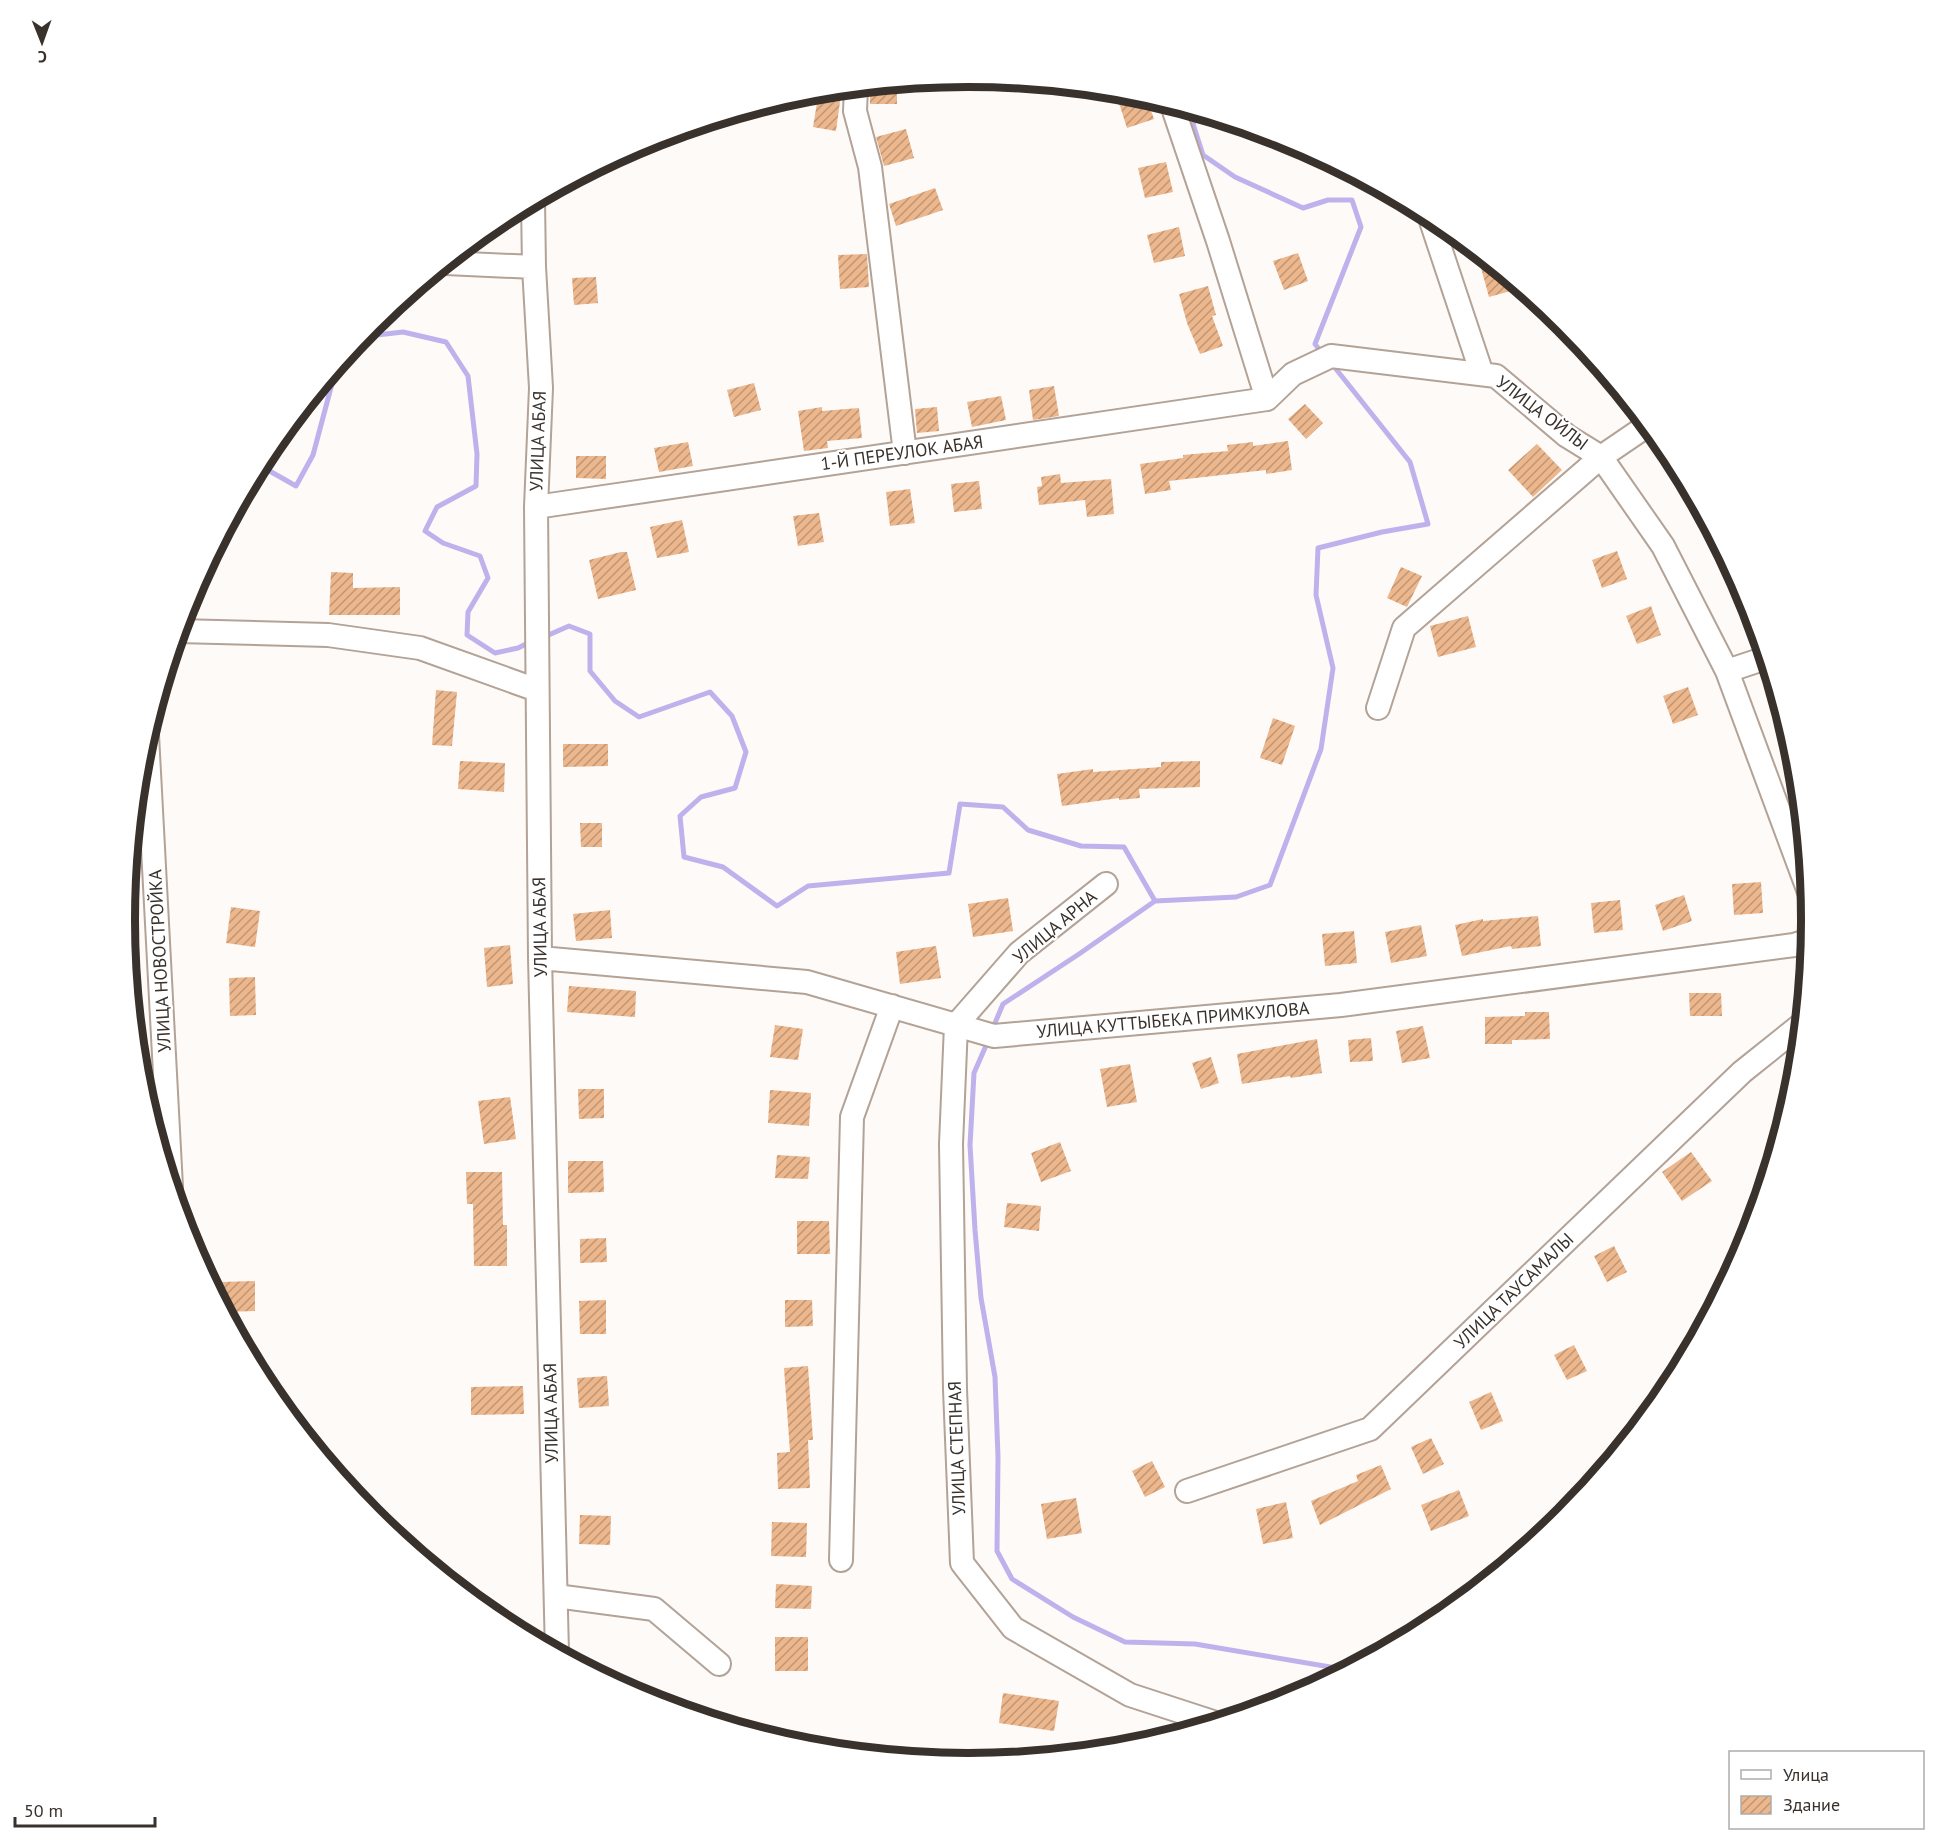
<svg xmlns="http://www.w3.org/2000/svg" width="1936" height="1841" font-family="'PT Sans',sans-serif">
	<defs>
		<pattern id="building-hatch" width="6" height="6" patternUnits="userSpaceOnUse" patternTransform="scale(1.5)"><rect width="6" height="6" fill="#ecb78d"/><path d="M-1 1l2-2M0 6l6-6M5 7l2-2" fill="none" stroke="#c09573"/></pattern>
	</defs>
	<rect width="100%" height="100%" fill="#fefaf8"/>
	<g fill="none" stroke-linecap="round" stroke-linejoin="round">
		<!-- stream -->
		<path stroke="#bfb1eb" stroke-width="5" d="M1200,113L1193,124L1203,155L1235,177L1303,208L1328,200H1352L1361,227L1315,344L1322,353
			M349,350L368,336L403,332L446,342L468,376L477,454L476,486L437,507L425,531L443,543L480,556L488,578L468,612L467,635L495,653L518,648L532,641
			M259,465L296,486L313,455L337,365
			M544,637L569,626L590,634V671L615,701L639,717L710,692L732,716L746,752L735,788L701,797L680,816L684,857L723,867L777,906L808,886L949,873L960,804L1003,807L1028,830L1081,846L1124,847L1155,901
			M992,1030L1003,1004L1079,954L1155,901L1236,897L1270,885L1321,749L1333,668L1316,595L1318,548L1382,532L1428,524L1410,462L1332,364
			M988,1041L974,1073L970,1145L975,1230L981,1298L995,1377L998,1457L997,1551L1012,1579L1073,1617L1125,1642L1195,1644L1348,1670"/>
	</g>
	<!-- building -->
	<path fill="url(#building-hatch)" d="M897,83V104H870V86Z
		M819,91L841,94L836,131L813,127Z
		M1136,94L1146,97L1154,119L1127,128L1118,100Z
		M906,129L914,158L884,166L876,137Z
		M1166,162L1173,192L1145,198L1138,168Z
		M935,188L943,210L896,226L889,204Z
		M1179,227L1185,256L1154,263L1147,235Z
		M1298,253L1308,281L1284,290L1273,261Z
		M867,254L869,287L840,289L838,255Z
		M1493,264L1511,280L1514,290L1489,297L1481,268Z
		M596,277L598,303L574,305L572,278Z
		M1208,286L1216,315L1212,316L1223,346L1200,354L1187,323L1179,294Z
		M754,383L761,410L734,417L727,390Z
		M1054,386L1059,416L1033,420L1029,390Z
		M1001,396L1006,420L972,427L967,402Z
		M1305,404L1323,423L1306,439L1288,419Z
		M822,407V411L859,408L862,438L827,441L828,448L804,451L798,411Z
		M937,407L939,431L917,433L915,409Z
		M1288,441L1292,470L1266,474V470L1169,481L1171,490L1145,494L1140,464L1183,458V455L1228,451L1227,445L1253,442V446Z
		M688,442L693,466L659,472L654,448Z
		M1537,444L1562,470L1533,497L1508,470Z
		M576,456H606V479L576,478Z
		M1060,474L1061,483L1111,479L1114,514L1087,517L1085,500L1039,505L1037,487L1042,486L1041,477Z
		M979,481L982,509L954,512L951,484Z
		M910,489L915,523L890,526L886,492Z
		M819,513L824,542L798,546L793,516Z
		M682,520L689,552L657,558L650,527Z
		M1617,551L1627,579L1602,588L1592,560Z
		M621,552H627L636,590L598,599L589,560Z
		M1401,567L1422,576L1407,607L1387,598Z
		M331,572L353,573V588L400,587V615H329Z
		M1651,606L1661,635L1637,644L1626,616Z
		M1468,616L1476,647L1438,657L1430,626Z
		M1688,687L1698,715L1673,724L1663,696Z
		M436,690L457,692L452,746L432,745Z
		M1273,718L1295,726L1282,765L1260,758Z
		M563,744H608V766L563,767Z
		M460,761L505,763L504,792L458,789Z
		M1200,761V787L1139,789L1140,798L1119,800V798L1062,806L1057,774L1093,769V772L1161,767V762Z
		M580,823H602V847H581Z
		M1761,882L1763,913L1734,915L1732,884Z
		M1684,895L1692,921L1663,931L1655,905Z
		M1008,898L1013,931L973,937L968,904Z
		M1620,900L1623,930L1594,933L1591,903Z
		M231,907L260,911L255,947L226,943Z
		M610,910L612,938L576,941L573,914Z
		M1538,916L1541,946L1512,949L1511,946L1462,956L1455,925L1483,919V921Z
		M1421,925L1427,956L1391,963L1385,932Z
		M1354,931L1357,963L1325,966L1322,934Z
		M510,945L513,984L487,987L484,948Z
		M936,946L941,978L900,984L896,952Z
		M255,977L256,1015L230,1016L229,978Z
		M569,986L636,991L635,1017L567,1012Z
		M1689,993H1721L1722,1016H1690Z
		M1525,1012H1549L1550,1039L1512,1040V1044H1485V1017L1525,1016Z
		M775,1025L803,1029L798,1060L770,1057Z
		M1423,1026L1430,1058L1402,1063L1396,1031Z
		M1371,1038L1373,1061L1350,1062L1348,1040Z
		M1317,1039L1322,1073L1291,1078L1290,1076L1242,1084L1237,1054Z
		M1211,1057L1219,1083L1201,1089L1192,1063Z
		M1130,1064L1137,1102L1107,1107L1100,1069Z
		M578,1089H604V1118L579,1119Z
		M770,1090L811,1093L809,1126L768,1123Z
		M510,1097L516,1139L484,1144L478,1101Z
		M1060,1142L1071,1171L1041,1182L1031,1153Z
		M1691,1152L1712,1181L1682,1201L1662,1172Z
		M777,1155L810,1157L808,1179L775,1178Z
		M568,1161H603L604,1192L568,1193Z
		M466,1172H502L503,1225H507V1266H474L473,1204H467Z
		M1007,1203L1041,1206L1039,1231L1004,1227Z
		M797,1221H829L830,1254H797Z
		M606,1238L607,1262L580,1263V1239Z
		M1614,1246L1627,1272L1607,1282L1594,1256Z
		M255,1281V1311L225,1312L221,1304L220,1282Z
		M606,1300V1334H580L579,1301Z
		M785,1300H812L813,1326L785,1327Z
		M1574,1345L1587,1371L1567,1380L1554,1355Z
		M808,1366L813,1440H808L810,1488L778,1489L777,1453L790,1452L784,1368Z
		M607,1376L609,1406L579,1408L577,1378Z
		M523,1386L524,1414L471,1415V1387Z
		M1491,1392L1503,1421L1481,1430L1469,1402Z
		M1431,1438L1444,1464L1423,1474L1411,1447Z
		M1152,1461L1165,1487L1145,1497L1132,1471Z
		M1381,1465L1391,1489L1320,1525L1311,1501L1358,1481L1356,1475Z
		M1459,1490L1469,1516L1431,1531L1421,1505Z
		M1076,1498L1082,1533L1047,1539L1041,1504Z
		M1286,1502L1293,1538L1263,1544L1256,1509Z
		M580,1515L611,1516L610,1545L579,1544Z
		M772,1522L807,1523L806,1557L771,1556Z
		M776,1584L812,1586L811,1609L775,1608Z
		M775,1637H808V1671H775Z
		M1003,1693L1059,1701L1054,1731L999,1723Z"/>
	<g fill="none" stroke-linecap="round" stroke-linejoin="round">
		<!-- minor casing -->
		<g stroke="#b3a296" stroke-width="26">
			<path id="minor" d="M856,88L855,111L870,167L905,453
				M1172,105L1218,241L1267,399L1293,374L1331,356L1496,376L1567,436L1601,457L1663,546L1727,671L1790,841
				M533,201L534,267L541,388L536,507L540,958L557,1653
				M1429,215L1482,374
				M446,263L534,267
				M536,507L1267,399
				M178,631L328,635L420,648L537,690
				M1727,671L1766,658
				M1378,708L1404,628L1601,457L1648,425
				M147,735L171,1187
				M1802,836L1790,841L1809,892
				M1106,884L1019,953L956,1025L951,1144L955,1389L962,1563L1013,1628L1130,1695L1216,1723
				M540,958L807,982L994,1036L1341,1005L1794,945L1810,940
				M1187,1491L1370,1429L1742,1072L1802,1024
				M841,1560L852,1117L892,1006
				M556,1596L654,1609L719,1664"/>
		</g>
		<!-- minor -->
		<use href="#minor" stroke="#fff" stroke-width="22"/>
	</g>
	<g text-anchor="middle" stroke-width="4.5" stroke-linejoin="round" paint-order="stroke">
		<!-- street labels -->
		<g font-size="18" fill="#38312c" stroke="#fff">
			<text transform="translate(1542 413) rotate(37)" y="6">УЛИЦА ОЙЛЫ</text>
			<text transform="translate(538 441) rotate(-88)" y="6">УЛИЦА АБАЯ</text>
			<text transform="translate(902 453) rotate(-8)" y="6">1-Й ПЕРЕУЛОК АБАЯ</text>
			<text transform="translate(540 927) rotate(-91)" y="6">УЛИЦА АБАЯ</text>
			<text transform="translate(1055 927) rotate(-40)" y="6">УЛИЦА АРНА</text>
			<text transform="translate(160 961) rotate(-93)" y="6">УЛИЦА НОВОСТРОЙКА</text>
			<text transform="translate(1173 1020) rotate(-5)" y="6">УЛИЦА КУТТЫБЕКА ПРИМКУЛОВА</text>
			<text transform="translate(1514 1291) rotate(-44)" y="6">УЛИЦА ТАУСАМАЛЫ</text>
			<text transform="translate(551 1413) rotate(-91)" y="6">УЛИЦА АБАЯ</text>
			<text transform="translate(957 1448) rotate(-92)" y="6">УЛИЦА СТЕПНАЯ</text>
		</g>
	</g>
	<!-- crop -->
	<path d="M0 0H1936V1841H0ZM135 920a833 833 0 1 1 1666 0a833 833 0 1 1-1666 0Z" fill="#fff" fill-rule="evenodd"/>
	<path fill="none" stroke="#38312c" stroke-width="8" d="M135 920a833 833 0 1 1 1666 0a833 833 0 1 1-1666 0Z"/>
	<!-- legend -->
	<rect x="1729" y="1751" width="195" height="78" fill="#ffffff" stroke="#afadab" stroke-width="1.5"/>
	<rect x="1741" y="1770" width="30" height="9" fill="#ffffff" stroke="#afadab" stroke-width="1.5"/>
	<text x="1783" y="1781" font-size="18" fill="#38312c">Улица</text>
	<rect x="1741" y="1796" width="30" height="18" fill="url(#building-hatch)" stroke="#afadab" stroke-width="1.5"/>
	<text x="1783" y="1811" font-size="18" fill="#38312c">Здание</text>
	<!-- north arrow -->
	<g transform="translate(42 42) rotate(179)" stroke="#ffffff" stroke-width="4.5" paint-order="stroke">
	<path d="M0-4.5L10 22L0 15L-10 22Z" fill="#38312c"/>
	<text y="-9" font-size="16" font-weight="bold" text-anchor="middle" fill="#38312c">С</text>
	</g>
	<!-- scale -->
	<path d="M15 1817v9h140v-9" fill="none" stroke="#38312c" stroke-width="3"/>
	<text x="24" y="1817" font-size="18" fill="#38312c" stroke="#ffffff" stroke-width="4.5" paint-order="stroke">50 m</text>
</svg>
